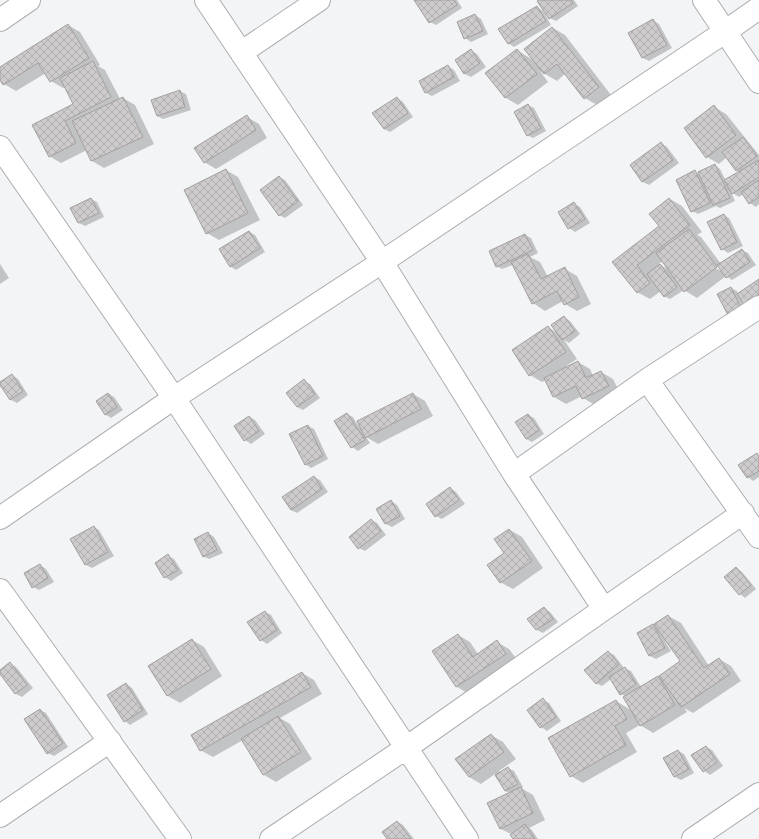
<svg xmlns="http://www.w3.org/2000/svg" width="759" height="839" font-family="'Golos Text',sans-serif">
	<defs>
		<pattern id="building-cross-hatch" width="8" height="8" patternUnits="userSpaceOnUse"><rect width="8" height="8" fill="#cecbcc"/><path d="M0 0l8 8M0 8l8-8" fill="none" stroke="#b2afb0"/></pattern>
	</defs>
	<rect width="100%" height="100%" fill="#f2f4f6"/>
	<!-- shadow -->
	<path fill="#0003" fill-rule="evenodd" d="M417,0H457L462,8L436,25L430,22Z
		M541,0H574L578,6L556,21L550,18Z
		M537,7L543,11L551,25L514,47L508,43Z
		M475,15L481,19L488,34L471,42L465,38Z
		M653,20L659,24L672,48L649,61L643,58L630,33Z
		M68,25L80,32L100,65L98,66L105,70L120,99L123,98L135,105L154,144L104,168L92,161L87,150L61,163L49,156L34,126L74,105L65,87L63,88L51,81L46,73L16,91L4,84L0,79V68Z
		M553,28L565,35L611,95L597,105L585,98L566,73L557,81L540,71L548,82L518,105L506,98L487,73L517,50L533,60Z
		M471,50L477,54L486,67L471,77L465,74L456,60Z
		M448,66L454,70L460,81L432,96L426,93Z
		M180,91L186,94L191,110L163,119L157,116Z
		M397,98L403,102L413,117L390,132L384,129Z
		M528,105L534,108L546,131L533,138L527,135Z
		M714,107L726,114L759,155V204L756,207L750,203L743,194L739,197L731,192L735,201L720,208L716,206L698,214L692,211L695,172L700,175L715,165L720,169L726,181L740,172L737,171L727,157L719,164L707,157Z
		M247,117L259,124L267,138L216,169L204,162Z
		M661,143L667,147L679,163L649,185L643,182L631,165Z
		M226,170L238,177L260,220L219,240L207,233Z
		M279,177L285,180L303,205L285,218L279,215Z
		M91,199L97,202L104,217L85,226L79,223L72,209Z
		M670,199L682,206L702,232L697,235L701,237L721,264L742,250L748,253L756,265L732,280L726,276L697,298L684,290L670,299L664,296L661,291L650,299L637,292L614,262L660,226ZM663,261L669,270L659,264ZM713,264L721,268V271L712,266Z
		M574,204L580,207L590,223L575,232L569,228L560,212Z
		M724,215L729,218L743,246L728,253L722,249Z
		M249,232L255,235L265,252L236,270L230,266Z
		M525,235L531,238L538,253L530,257L540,262L548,277L565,269L577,276L591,304L577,311L565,304L563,301L545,311L533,303L513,265L502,269L496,266Z
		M0,264L9,278L0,284Z
		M759,280L742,303L749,316L736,322L731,288L737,291L738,294Z
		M564,317L570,321L580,334L569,343L564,340L577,359L566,366L567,368L578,362L590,369L593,376L601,372L613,379L620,393L595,405L583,398L582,396L566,404L554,397L546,380L542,382L530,375L513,350L548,327L559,334Z
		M12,375L18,379L28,395L17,403L11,400L0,383Z
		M304,381L310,384L320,398L303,410L297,407L287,393Z
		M109,394L114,397L123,410L111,418L105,414Z
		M413,394L425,401L433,416L378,444L366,437L370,443L358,451L352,447L335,422L347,414L353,417L359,427Z
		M528,415L534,418L544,434L532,442L526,439Z
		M250,417L255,420L265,434L251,444L245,440L235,426Z
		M308,426L314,429L328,459L311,468L305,464Z
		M757,455L759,456V477L753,481L748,477Z
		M314,477L320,480L328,492L297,513L291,510Z
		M450,488L456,492L465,504L442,519L436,516Z
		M391,501L397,505L405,519L392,527L386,524L377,510Z
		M371,520L377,523L386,535L365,551L359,548Z
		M94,527L99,530L114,556L92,568L86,565Z
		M510,530L522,537L543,568L513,589L500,582Z
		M208,533L214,537L223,553L209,559L203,556Z
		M168,556L174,559L183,573L171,581L165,577Z
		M40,565L46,569L54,582L39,590L33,587Z
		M736,568L742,572L756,589L745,598L740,594Z
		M544,608L550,612L558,622L543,633L537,630Z
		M265,612L271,615L282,633L267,644L261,640Z
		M668,616L681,623L709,666L719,659L731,666L741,681L693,713L684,708L687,712L653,733L640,725L626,733L637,752L583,783L571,776L616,701L631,710L625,696L621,694L611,679L602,686L596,683L608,652L614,655L624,668L631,671L641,687L658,677L663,680L681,661L666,640L665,641L671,651L656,659L650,656L638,633L653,625L658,628Z
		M458,635L470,642L478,654L497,642L509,649L518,661L469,694L457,687L434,652Z
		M192,640L204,647L222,676L180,703L168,696L150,666Z
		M11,664L16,667L33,688L22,697L16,694L0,673V671Z
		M302,673L314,680L322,694L280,718L290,724L312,759L276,782L264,775L243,740L213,757L200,750Z
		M126,684L132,688L148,714L130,725L125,721Z
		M543,700L549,703L561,721L547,731L541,727Z
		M40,710L46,713L68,747L54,756L48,753Z
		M491,735L503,742L516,759L499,771L500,773L508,768L514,771L523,787L521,788L533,795L545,820L529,828L531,829L538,839H514L511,834L501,829L489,803L510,793L505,791L495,774L481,784L469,777Z
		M706,747L712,750L723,766L710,775L704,771L693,755Z
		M678,751L684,754L694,773L681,780L675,777L665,758Z
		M398,822L403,825L414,839H389Z"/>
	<!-- building -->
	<path fill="url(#building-cross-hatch)" stroke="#a39fa1" d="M414,0H454L457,5L429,23Z
		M539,0H571L573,3L549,19L537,1Z
		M537,6L546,21L508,44L498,29Z
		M475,14L483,31L464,39L457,22Z
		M653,19L667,45L642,58L628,33Z
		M68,24L89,58L50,82L38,63L3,85L0,80V67Z
		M552,27L599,87L584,99L557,64L544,74L524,49Z
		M471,49L480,63L464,74L455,60Z
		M517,49L537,74L505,98L485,73Z
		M93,61L111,97L65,121L76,143L49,157L32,125L73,104L60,78Z
		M448,65L454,77L425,93L419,81Z
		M180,90L185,107L157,116L151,100Z
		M123,97L143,137L91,161L72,121Z
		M397,97L408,113L384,129L372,113Z
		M528,104L541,128L527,136L514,112Z
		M714,105L736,135L706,158L684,128Z
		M247,115L256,130L204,163L194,148Z
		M743,137L757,156L736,171L722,152Z
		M661,142L673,160L642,182L630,165Z
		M759,160V177L732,194L724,180Z
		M715,164L730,198L713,205L698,172Z
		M226,169L248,213L206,234L184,190Z
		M695,170L710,203L691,212L676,180Z
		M279,176L298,201L279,216L260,190Z
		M759,180V197L749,204L741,192Z
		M91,198L99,213L78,223L70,208Z
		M669,198L690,225L637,265L650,283L637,293L612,262L659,226L649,214Z
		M574,202L585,219L568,229L558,212Z
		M724,214L737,242L721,250L707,222Z
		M689,229L717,267L684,292L656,253Z
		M249,231L260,248L230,267L219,249Z
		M525,234L533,250L496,267L489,251Z
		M742,249L750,262L726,278L717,265Z
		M528,254L541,279L565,267L579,297L564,305L557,291L532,304L511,262Z
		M660,264L677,287L664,297L647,274Z
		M759,279V301L747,309L737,294Z
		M731,287L743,313L730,319L717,294Z
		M564,316L575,331L562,340L551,325Z
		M548,326L566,352L529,376L512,350Z
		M578,361L586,378L601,371L609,386L582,399L576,386L553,397L544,378Z
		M12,374L23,391L10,400L0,385V382Z
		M304,379L315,394L297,407L286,393Z
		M108,393L117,407L105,415L96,401Z
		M413,393L421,409L365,438L357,421Z
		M347,413L365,440L351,448L334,421Z
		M528,414L539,430L526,439L515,422Z
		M249,416L259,431L244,441L234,426Z
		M308,425L323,456L305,465L289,434Z
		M757,453L759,457V471L747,478L738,465Z
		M314,476L322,489L291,510L282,497Z
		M450,487L459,500L435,517L426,504Z
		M391,500L400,516L385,524L376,509Z
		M371,519L381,531L358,549L349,537Z
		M94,526L108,552L85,565L70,539Z
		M509,529L532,561L500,583L487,565L504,553L494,539Z
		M208,532L217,550L203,557L194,539Z
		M168,554L178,570L164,578L155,563Z
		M40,564L48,578L32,588L24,573Z
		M736,567L751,585L739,595L724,577Z
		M544,607L553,619L536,630L527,619Z
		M265,611L277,630L260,641L247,622Z
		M668,615L704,668L719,658L730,674L681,707L659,676L680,661L654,624Z
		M653,624L665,648L649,656L637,633Z
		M458,634L473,657L497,640L506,654L456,687L432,651Z
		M192,639L211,669L167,696L148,666Z
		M608,651L619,664L596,684L584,670Z
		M10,662L27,685L15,694L0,674V670Z
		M625,667L636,684L620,695L609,677Z
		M302,672L311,687L200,751L191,735Z
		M658,676L675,705L640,726L623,697Z
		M126,683L143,710L124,722L107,695Z
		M543,698L556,717L540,728L527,710Z
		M616,700L627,719L615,726L626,745L570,777L548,738Z
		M40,709L63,743L47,754L24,719Z
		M278,716L301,752L263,775L241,739Z
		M491,734L504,752L469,777L455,759Z
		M706,746L717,762L703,772L691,755Z
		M678,750L689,769L674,777L663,758Z
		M508,767L518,784L505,791L495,775Z
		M521,787L533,813L500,829L487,803Z
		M397,821L411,839H387L382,832Z
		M525,824L535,839H513L510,835Z"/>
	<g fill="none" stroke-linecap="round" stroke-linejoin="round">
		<!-- street casing -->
		<g stroke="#acaeb1" stroke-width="24">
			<path id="street" d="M206,0L382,262L514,474L604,609
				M704,0L759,82
				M0,20L29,0
				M242,52L319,0
				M0,147L174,398L467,839
				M647,380L759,537
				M514,474L647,380L759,307
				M0,518L174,398L382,262L726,31L759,8
				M0,590L180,839
				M0,816L110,741
				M271,839L406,748L604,609L743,513
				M693,839L759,794"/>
		</g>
		<!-- street -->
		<use href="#street" stroke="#fff" stroke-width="22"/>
	</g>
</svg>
